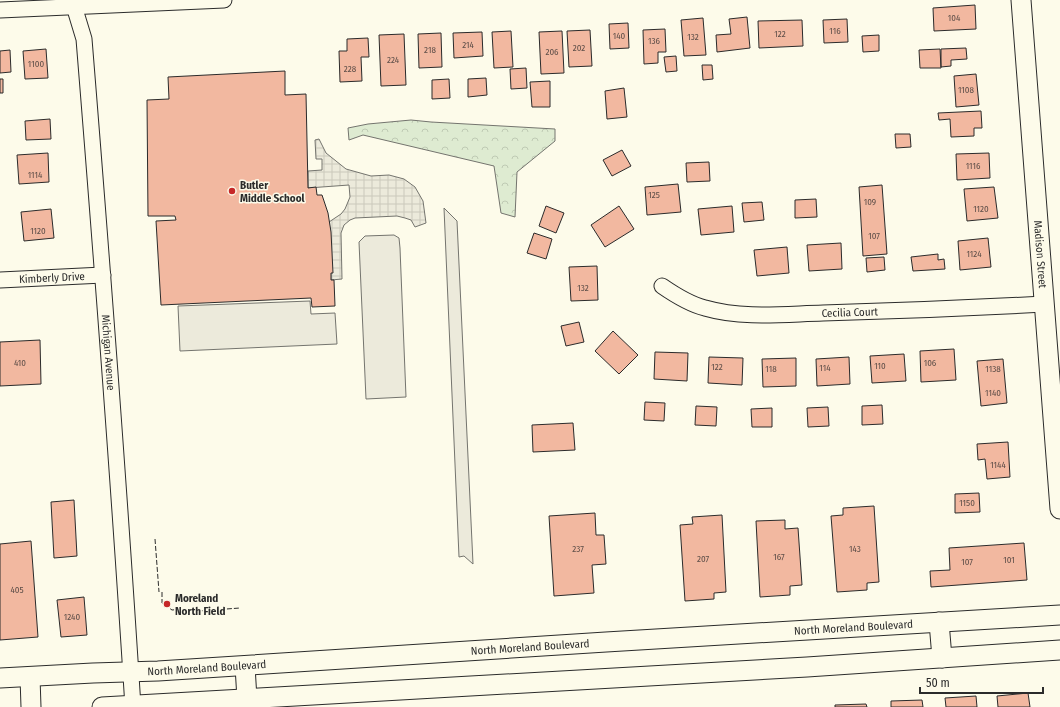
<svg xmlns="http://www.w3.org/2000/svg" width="1060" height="707" font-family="'Fira Sans Condensed',sans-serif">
	<defs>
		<pattern id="forest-crowns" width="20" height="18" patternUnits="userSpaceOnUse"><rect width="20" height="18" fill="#deebd1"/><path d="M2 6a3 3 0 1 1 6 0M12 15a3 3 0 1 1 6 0" fill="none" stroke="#bfcab4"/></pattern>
		<pattern id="plaza-grid" width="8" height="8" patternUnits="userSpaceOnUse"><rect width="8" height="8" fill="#eceadb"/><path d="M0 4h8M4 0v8" fill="none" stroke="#cbc9bc"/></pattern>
	</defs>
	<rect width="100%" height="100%" fill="#fdfbea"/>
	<!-- forest -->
	<path fill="url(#forest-crowns)" stroke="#74746e" d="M411,120L431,122L555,129V141L517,172L515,217L501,213L494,166L363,135L349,140L348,128L368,124Z"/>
	<!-- parking -->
	<path fill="#eceadb" stroke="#74746e" d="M444,208L457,221L473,564L464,556L459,557Z
		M394,235L399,238L400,248L406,397L366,399L359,242L365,236Z
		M310,301L311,314L335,313L337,344L180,351L178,306Z"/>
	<!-- plaza -->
	<path fill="url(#plaza-grid)" stroke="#74746e" d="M319,139L326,153L346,169L371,176L389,175L404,179L415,187L423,201L426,223L415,227L411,220L405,218L397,216L355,218L350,220L344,225L341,233L342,279L331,280L329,222L341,214L345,209L350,197L349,185L308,188V171L322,170V159H316L315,140Z"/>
	<!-- building -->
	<path fill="#f2b8a0" stroke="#2b2b2b" d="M975,5L976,29L934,31L933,8Z
		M747,17L750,48L717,52L716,35L731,34L729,19Z
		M703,18L706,55L684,56L681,20Z
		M847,19L848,42L824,43L823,20Z
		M802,20L803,46L759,48L758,21Z
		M628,23L629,48L610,49L609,24Z
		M665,29L666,52H658V63L644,64L643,30Z
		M590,30L592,66L569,67L567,31Z
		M511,31L513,67L494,68L492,32Z
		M562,31L564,73L541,74L539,32Z
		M482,32L483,56L454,58L453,33Z
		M441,33L442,67L419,68L418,34Z
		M404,34L406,85L381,86L379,35Z
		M879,35V51L863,52L862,36Z
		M368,38L369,57H361L362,81L340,82L339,51H347V39Z
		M966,48L967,59L951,60V66L941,67V49Z
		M46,49L48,78L25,79L23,51Z
		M940,49L941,68H920L919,50Z
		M10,50L11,72L0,73V51Z
		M676,56L677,71L666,72L664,57Z
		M702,65H712L713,79L703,80Z
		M526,68L527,88L511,89L510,69Z
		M285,71V95L306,94L308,188L316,187L317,195H322L328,213L331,232L333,273H331V280H334L335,306L312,307L311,298L161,305L156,221L176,220L175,216H148L147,100L169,99L168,77Z
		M976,74L979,105L956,107L954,76Z
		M486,78L487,95L468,97V79Z
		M0,79H3V93H0Z
		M449,79L450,98L432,99V80Z
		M550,81V107H532L530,82Z
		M624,88L627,117L607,119L605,91Z
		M981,111L982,128H974V136L951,137L950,119L939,120L938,113Z
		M50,119L51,139L26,140L25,121Z
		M895,134H910L911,147L896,148Z
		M622,150L631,166L612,176L603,160Z
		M48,153L49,182L19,184L17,155Z
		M989,153L990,178L957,180L956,154Z
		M709,162L710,181L687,182L686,163Z
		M678,184L681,212L647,215L645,187Z
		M882,185L887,254L863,256L859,187Z
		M994,187L998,218L967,221L964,189Z
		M816,199L817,217L795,218V200Z
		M762,202L764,220L744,222L742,203Z
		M546,206L564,213L556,233L539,226Z
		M619,206L634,229L605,247L591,225Z
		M732,206L734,232L701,235L698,209Z
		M51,209L54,238L24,241L21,212Z
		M534,233L552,239L546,259L527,253Z
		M988,238L991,267L960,270L958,241Z
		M841,243L842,269L809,271L807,245Z
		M787,247L789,273L757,276L754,250Z
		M938,254V260L944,259L945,269L913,271L911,257Z
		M884,257L885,270L867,272L866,258Z
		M597,266L598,300L571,301L569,267Z
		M579,322L584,342L566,346L561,326Z
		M613,331L638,355L619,374L595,351Z
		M40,340L41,384L0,386V342Z
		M954,349L956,380L921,382L920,351Z
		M655,352L688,353L687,381L654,379Z
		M904,354L906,381L872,383L870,356Z
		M709,357L743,358L742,385L708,383Z
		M849,357L850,384L817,386L816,359Z
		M796,358V386L763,387L762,359Z
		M1003,359L1007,403L981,406L977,361Z
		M645,402L665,403L664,421L644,420Z
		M882,405L883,424L862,425V406Z
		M696,406L717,407L716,426L695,425Z
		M828,407L829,426L808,427L807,408Z
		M772,408V427H752L751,409Z
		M573,423L575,450L533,452L532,425Z
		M1008,442L1010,477L987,479L985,459L978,460L977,444Z
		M979,493L980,512L955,513V494Z
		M74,500L77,556L54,558L51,502Z
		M874,506L879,582L867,583V590L837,592L831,516L843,515V508Z
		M595,513L596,535H604L606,564L592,565L594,593L554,596L549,516Z
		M722,515L726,592L714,593V599L685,601L680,525L693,524L692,517Z
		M785,520V529L798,528L802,585L790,586V595L760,597L756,521Z
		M31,541L38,637L0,640V544Z
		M1024,543L1027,580L931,587L930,571L950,570L949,548Z
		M84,597L87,635L61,637L57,600Z
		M1028,693L1030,707H998L997,696Z
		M976,696L977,707H946L945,698Z
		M922,700L923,707H891V701Z
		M866,704L867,707H835V705Z"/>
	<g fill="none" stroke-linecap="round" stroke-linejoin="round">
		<!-- minor casing -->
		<g stroke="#2b2b2b" stroke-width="17">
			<g id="minor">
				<path id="s1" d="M74,0V6L84,39C102,261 119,484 133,707"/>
				<path d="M0,10L224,0"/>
				<path id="s2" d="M0,280L103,275"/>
				<path id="s3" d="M662,286C675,295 689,304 705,308C743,319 784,314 823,313C897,311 971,308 1044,304"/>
			</g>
		</g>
		<!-- tertiary casing -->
		<g stroke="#2b2b2b" stroke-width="21">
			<g id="tertiary">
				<path id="s4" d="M1021,0L1060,509"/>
				<path d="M939,622L942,658"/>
				<path d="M245,666L247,699"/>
				<path d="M30,677L31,707"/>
				<path id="s5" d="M0,678L93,673L158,671L606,642L1060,615"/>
				<path d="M102,707L807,667L1060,650"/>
			</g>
		</g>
		<!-- minor -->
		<use href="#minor" stroke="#fdfbea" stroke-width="15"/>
		<!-- tertiary -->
		<use href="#tertiary" stroke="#fdfbea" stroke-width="19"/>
		<!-- fence -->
		<path stroke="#2b2b2b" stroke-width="1" stroke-dasharray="5 2" stroke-linecap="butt" d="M155,539L159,592
			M162,592V603L172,610L183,609
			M185,612L240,608"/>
	</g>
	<!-- markers -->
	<g fill="#c62828" stroke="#fdfbea" stroke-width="1.5">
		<circle cx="232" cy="191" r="4"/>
		<circle cx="167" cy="604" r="4"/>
	</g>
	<g text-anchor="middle" stroke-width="3" stroke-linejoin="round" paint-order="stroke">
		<!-- number labels -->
		<g font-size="9" fill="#5d4e48">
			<text x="954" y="21">104</text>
			<text x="835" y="34">116</text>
			<text x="780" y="37">122</text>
			<text x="619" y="39">140</text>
			<text x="693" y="40">132</text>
			<text x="654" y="44">136</text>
			<text x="468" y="48">214</text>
			<text x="579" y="51">202</text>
			<text x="430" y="53">218</text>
			<text x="552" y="55">206</text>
			<text x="393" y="63">224</text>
			<text x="36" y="67">1100</text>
			<text x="350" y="72">228</text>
			<text x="966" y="93">1108</text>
			<text x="973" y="169">1116</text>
			<text x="35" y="178">1114</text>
			<text x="654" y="198">125</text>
			<text x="870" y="205">109</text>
			<text x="981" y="212">1120</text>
			<text x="38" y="234">1120</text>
			<text x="874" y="239">107</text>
			<text x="974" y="257">1124</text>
			<text x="583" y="291">132</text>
			<text x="20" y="366">410</text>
			<text x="930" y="366">106</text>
			<text x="880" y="369">110</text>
			<text x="717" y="370">122</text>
			<text x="825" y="371">114</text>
			<text x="771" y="372">118</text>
			<text x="993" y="372">1138</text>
			<text x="993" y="396">1140</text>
			<text x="998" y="468">1144</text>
			<text x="967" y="506">1150</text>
			<text x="578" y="552">237</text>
			<text x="855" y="552">143</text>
			<text x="779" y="560">167</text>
			<text x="703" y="562">207</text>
			<text x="1009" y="563">101</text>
			<text x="967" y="565">107</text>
			<text x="17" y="593">405</text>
			<text x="72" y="620">1240</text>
		</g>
		<!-- poi labels -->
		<g font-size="11" font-weight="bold" fill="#2b2b2b" stroke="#fdfbea" text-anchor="start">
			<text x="240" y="189">Butler<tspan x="240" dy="13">Middle School</tspan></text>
			<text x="175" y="602">Moreland<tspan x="175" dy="13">North Field</tspan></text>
		</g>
		<!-- street labels -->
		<g font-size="11" fill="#2b2b2b" stroke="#fdfbea">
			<text dy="4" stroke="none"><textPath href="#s4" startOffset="255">Madison Street</textPath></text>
			<text dy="4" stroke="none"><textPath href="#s2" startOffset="52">Kimberly Drive</textPath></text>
			<text dy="4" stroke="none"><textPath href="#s3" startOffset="194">Cecilia Court</textPath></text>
			<text dy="4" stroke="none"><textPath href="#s1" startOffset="355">Michigan Avenue</textPath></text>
			<text dy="4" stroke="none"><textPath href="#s5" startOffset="855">North Moreland Boulevard</textPath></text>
			<text dy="4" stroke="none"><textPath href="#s5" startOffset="531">North Moreland Boulevard</textPath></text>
			<text dy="4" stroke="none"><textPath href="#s5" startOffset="207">North Moreland Boulevard</textPath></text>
		</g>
	</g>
	<!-- scale -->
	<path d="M920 687v6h123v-6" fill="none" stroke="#2b2b2b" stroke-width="2"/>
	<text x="926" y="687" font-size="12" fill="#2b2b2b" stroke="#fdfbea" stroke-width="3" paint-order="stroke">50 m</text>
</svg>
